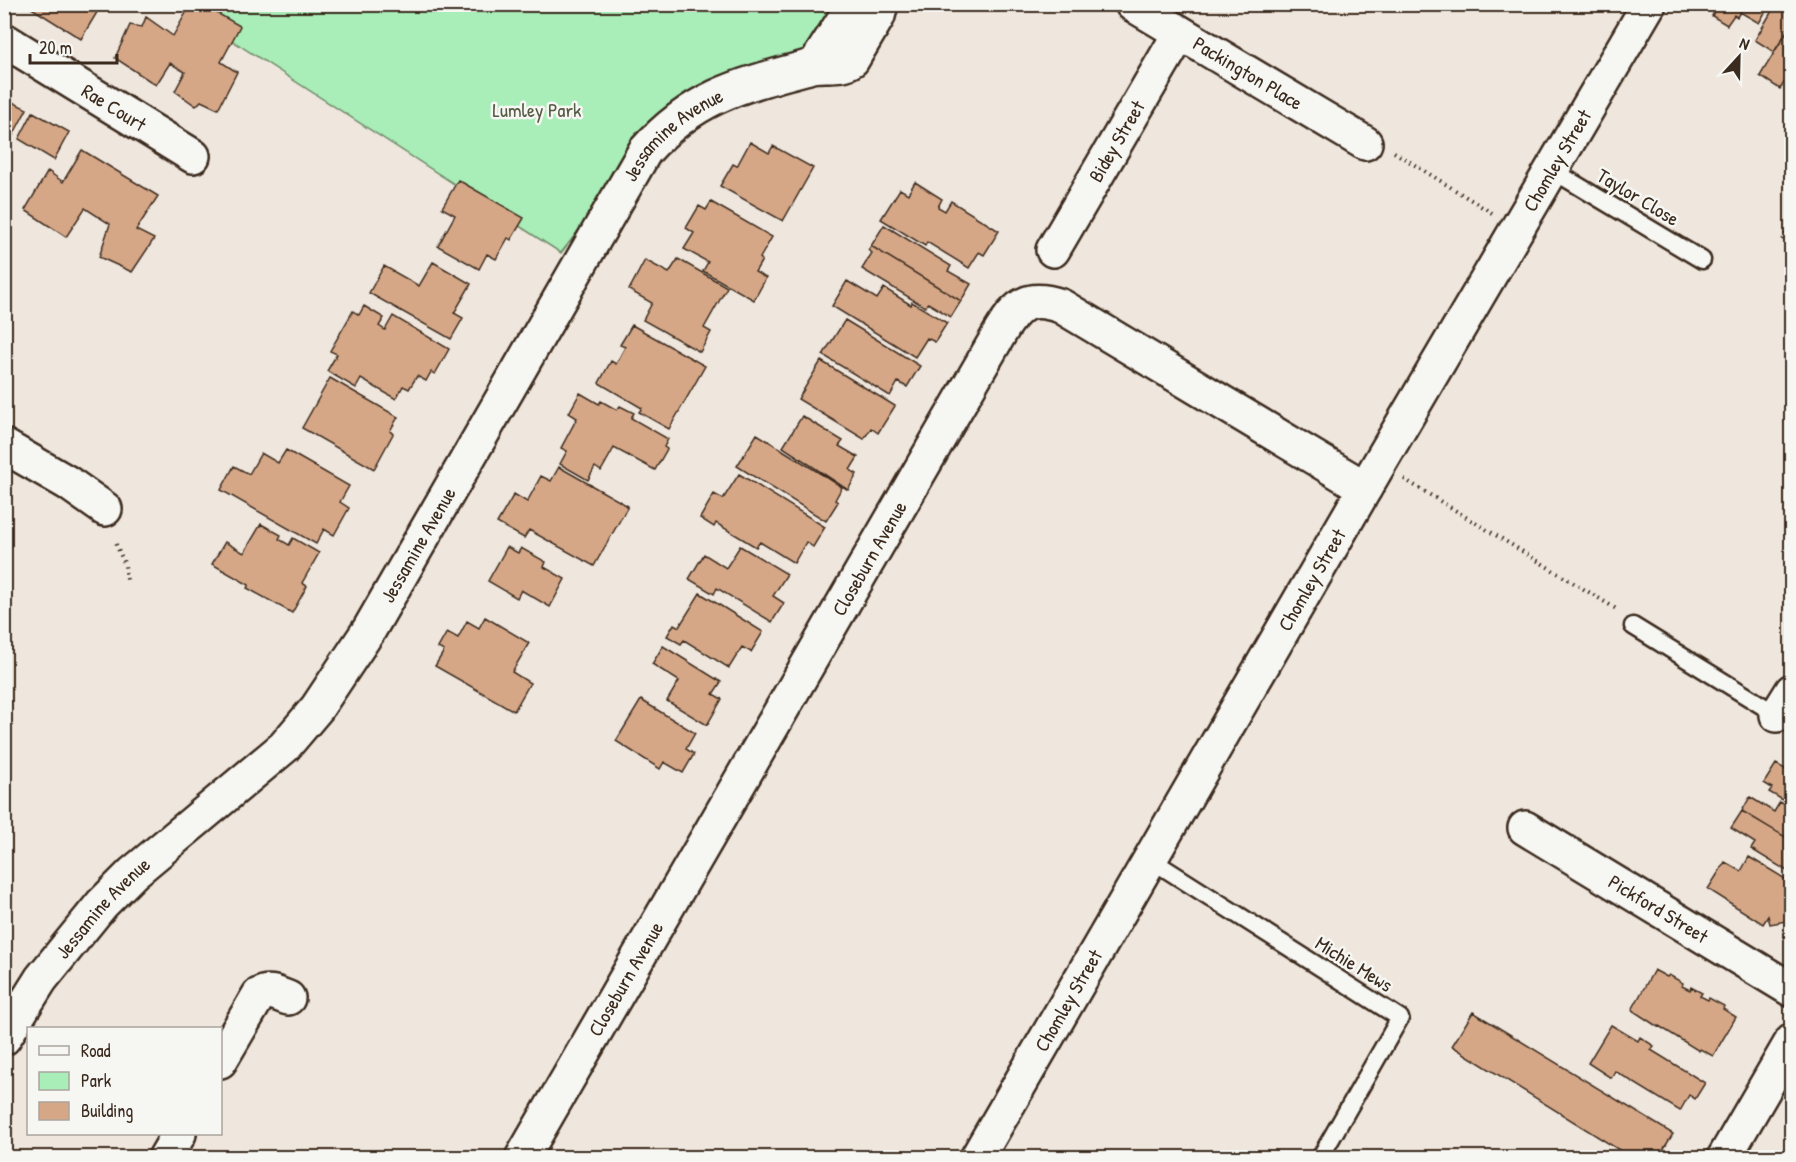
<svg xmlns="http://www.w3.org/2000/svg" width="1796" height="1162" font-family="'Patrick Hand',sans-serif">
	<rect width="100%" height="100%" fill="#efe6dd"/>
	<filter id="ink" filterUnits="userSpaceOnUse"><feTurbulence type="fractalNoise" baseFrequency=".0167" numOctaves="2"/><feDisplacementMap in="SourceGraphic" scale="12" xChannelSelector="R" yChannelSelector="G"/><feConvolveMatrix kernelMatrix="1 2 1 2 8 2 1 2 1" color-interpolation-filters="sRGB"/></filter>
	<g filter="url(#ink)">
		<!-- green -->
		<path fill="#a9edb8" stroke="#728c6b" stroke-width="1.5" d="M177,5H864L838,60L734,88L630,164L561,253Z"/>
		<!-- building -->
		<path fill="#d5a787" stroke="#3b2a1e" stroke-width="1.5" d="M25,4H102L81,39Z
			M191,4H201L240,26L221,62L237,72L218,109L201,101L196,106L175,91L185,72L170,63L156,85L115,58L130,25L142,27L146,17L173,36Z
			M1718,4H1745L1737,17L1734,15L1727,25L1712,16Z
			M1745,4H1770L1759,23L1740,12Z
			M1776,4H1792V23L1774,52L1755,40Z
			M1792,23V71L1780,89L1760,76Z
			M4,98L27,109L4,152Z
			M33,112L69,132L54,160L19,139Z
			M750,142L769,153L773,146L813,168L783,221L720,186L733,164L737,166Z
			M82,150L158,196L136,230L154,239L132,272L99,257L110,224L85,208L66,237L25,210L48,171L63,182Z
			M458,180L524,218L511,240L508,238L496,259L487,254L479,269L438,246L455,215L442,208Z
			M915,182L942,199L938,207L945,211L951,201L999,231L984,255L979,252L969,268L927,242L925,246L881,219L900,189L908,194Z
			M711,202L772,237L760,258L762,260L755,272L766,278L754,300L703,271L708,262L684,249L694,233L686,228L699,206L706,210Z
			M884,225L951,266L948,271L971,284L961,301L871,246Z
			M871,246L961,301L951,317L928,303L925,307L862,269L872,253L868,250Z
			M678,259L727,287L704,328L711,332L700,352L643,320L652,303L629,290L645,260L669,273Z
			M433,262L471,284L454,313L463,318L451,339L369,293L384,266L419,286Z
			M847,281L877,299L884,288L911,305L912,302L947,323L935,342L927,338L915,357L832,306Z
			M364,306L384,318L379,326L385,330L393,316L449,349L435,374L431,372L426,381L417,376L409,389L403,386L396,399L361,379L356,388L327,371L337,354L330,351L353,311L359,315Z
			M845,320L920,366L907,387L898,382L890,396L823,355Z
			M632,325L705,366L669,429L639,412L642,408L599,383L611,361L616,364L625,347L620,345Z
			M821,361L895,406L878,433L871,428L864,439L798,399Z
			M330,378L398,417L390,431L393,434L374,469L302,428Z
			M580,393L599,404L601,401L617,410L620,406L634,413L631,418L668,439L664,447L667,449L655,470L614,448L601,471L595,467L588,480L560,464L567,451L561,448L577,418L569,413Z
			M802,416L843,441L839,446L858,457L850,470L857,474L848,490L783,447Z
			M757,434L842,487L835,500L838,502L826,521L737,466Z
			M286,450L349,486L340,502L349,508L334,535L324,529L316,544L221,490L234,466L249,474L261,453L278,463Z
			M559,467L628,506L594,566L529,530L524,538L497,523L514,494L527,502L541,476L551,481Z
			M739,474L825,527L813,547L806,542L794,563L760,542L756,547L716,523L714,527L700,518L714,494L723,499Z
			M261,524L281,535L279,539L289,545L293,538L319,553L302,583L307,586L292,613L247,588L249,585L212,564L225,542L244,553Z
			M740,546L787,574L773,596L784,603L772,622L717,588L714,594L689,579L704,554L726,568Z
			M507,547L518,553L521,548L546,562L544,567L565,579L550,607L521,590L517,598L488,581Z
			M700,593L763,632L751,652L742,647L729,668L684,640L681,644L667,636L674,624L679,627Z
			M485,617L529,643L512,672L530,683L514,711L435,666L444,651L438,648L447,632L458,638L467,621L479,628Z
			M663,646L721,682L713,694L722,699L707,725L667,701L679,681L652,664Z
			M641,700L695,733L686,749L694,754L683,773L664,762L660,769L616,741Z
			M1776,764L1792,773V800L1788,803L1769,792L1772,788L1764,783Z
			M1750,797L1774,812L1780,802L1792,809V841L1742,811Z
			M1742,811L1792,841V874L1751,849L1755,843L1731,828Z
			M1749,857L1792,883V913L1790,912L1792,920L1770,924L1768,916L1763,924L1708,889L1725,862L1741,871Z
			M1654,970L1667,977L1669,975L1683,983L1682,986L1690,990L1691,987L1702,993L1700,996L1708,1000L1709,998L1724,1006L1723,1009L1736,1017L1713,1056L1700,1049L1699,1051L1659,1026L1658,1027L1632,1010Z
			M1473,1012L1673,1134L1658,1158H1632L1452,1046Z
			M1611,1025L1638,1041L1640,1037L1654,1046L1651,1050L1705,1083L1695,1099L1689,1095L1680,1111L1615,1071L1611,1078L1588,1063Z"/>
		<g fill="none" stroke-linecap="round" stroke-linejoin="round">
			<!-- lane casing -->
			<g stroke="#3b2a1e" stroke-width="21">
				<path id="lane" d="M1552,170L1702,260
					M1633,626L1792,724
					M1150,859L1400,1018L1320,1158"/>
			</g>
			<!-- street casing -->
			<g stroke="#3b2a1e" stroke-width="38">
				<g id="street">
					<path id="s1" d="M1132,4L1365,143"/>
					<path id="s2" d="M4,40L193,156"/>
					<path d="M815,65L854,4"/>
					<path id="s3" d="M1053,250L1180,33"/>
					<path d="M4,446L68,483L105,509"/>
					<path d="M1777,715L1792,691"/>
					<path id="s4" d="M1525,828L1792,990"/>
					<path id="s5" d="M4,1038L41,979L102,904L133,873L284,747L317,708L369,630L645,151C695,95 742,85 812,66C824,63 841,68 852,60L878,16L881,4"/>
					<path d="M220,1061L259,995C269,989 277,994 288,998"/>
					<path d="M165,1158L179,1134"/>
					<path id="s6" d="M522,1158L1001,331C1018,304 1028,295 1061,306L1365,488"/>
					<path id="s7" d="M977,1158L1379,464L1649,4"/>
					<path d="M1724,1158L1792,1041"/>
				</g>
			</g>
			<!-- path -->
			<path stroke="#3b2a1e" stroke-width="4" stroke-dasharray="1.5 4.5" stroke-linecap="butt" d="M1394,152L1492,213
				M1782,240L1792,224
				M1404,479L1618,610
				M116,544L125,565L127,580"/>
			<!-- lane -->
			<use href="#lane" stroke="#f6f6f2" stroke-width="16"/>
			<!-- street -->
			<use href="#street" stroke="#f6f6f2" stroke-width="33"/>
		</g>
	</g>
	<g text-anchor="middle" stroke-width="5" stroke-linejoin="round" paint-order="stroke">
		<!-- street labels -->
		<g font-size="20" fill="#3b2a1e" stroke="#f6f6f2">
			<text dy="7" stroke="none"><textPath href="#s1" startOffset="135">Packington Place</textPath></text>
			<text dy="7" stroke="none"><textPath href="#s2" startOffset="129">Rae Court</textPath></text>
			<text dy="7" stroke="none"><textPath href="#s5" startOffset="1136">Jessamine Avenue</textPath></text>
			<text dy="7" stroke="none"><textPath href="#s3" startOffset="126">Bidey Street</textPath></text>
			<text dy="7" stroke="none"><textPath href="#s7" startOffset="1154">Chomley Street</textPath></text>
			<text transform="translate(1638 197) rotate(31)" y="7">Taylor Close</text>
			<text dy="7" stroke="none"><textPath href="#s5" startOffset="650">Jessamine Avenue</textPath></text>
			<text dy="7" stroke="none"><textPath href="#s6" startOffset="693">Closeburn Avenue</textPath></text>
			<text dy="7" stroke="none"><textPath href="#s7" startOffset="668">Chomley Street</textPath></text>
			<text dy="7" stroke="none"><textPath href="#s5" startOffset="164">Jessamine Avenue</textPath></text>
			<text dy="7" stroke="none"><textPath href="#s4" startOffset="156">Pickford Street</textPath></text>
			<text transform="translate(1354 964) rotate(32)" y="7">Michie Mews</text>
			<text dy="7" stroke="none"><textPath href="#s6" startOffset="207">Closeburn Avenue</textPath></text>
			<text dy="7" stroke="none"><textPath href="#s7" startOffset="182">Chomley Street</textPath></text>
		</g>
		<!-- park labels -->
		<g font-size="20" fill="#565b44" stroke="#f6f6f2">
			<text x="537" y="117">Lumley Park</text>
		</g>
	</g>
	<!-- margin -->
	<rect width="1796" height="1162" fill="none" stroke="#f6f6f2" stroke-width="24"/>
	<rect x="12" y="12" width="1772" height="1138" fill="none" stroke="#3b2a1e" stroke-width="2" filter="url(#ink)"/>
	<!-- legend -->
	<rect x="27" y="1027" width="195" height="108" fill="#f6f6f2" stroke="#aba49d" stroke-width="1.5"/>
	<rect x="39" y="1046" width="30" height="9" fill="#f6f6f2" stroke="#aba49d" stroke-width="1.5"/>
	<text x="81" y="1057" font-size="18" fill="#3b2a1e">Road</text>
	<rect x="39" y="1072" width="30" height="18" fill="#a9edb8" stroke="#aba49d" stroke-width="1.5"/>
	<text x="81" y="1087" font-size="18" fill="#3b2a1e">Park</text>
	<rect x="39" y="1102" width="30" height="18" fill="#d5a787" stroke="#aba49d" stroke-width="1.5"/>
	<text x="81" y="1117" font-size="18" fill="#3b2a1e">Building</text>
	<!-- north arrow -->
	<g transform="translate(1739 57) rotate(22)" stroke="#f6f6f2" stroke-width="4.5" paint-order="stroke">
	<path d="M0-4.5L10 22L0 15L-10 22Z" fill="#3b2a1e"/>
	<text y="-9" font-size="16" font-weight="bold" text-anchor="middle" fill="#3b2a1e">N</text>
	</g>
	<!-- scale -->
	<path d="M30 54v9h87v-9" fill="none" stroke="#3b2a1e" stroke-width="3"/>
	<text x="39" y="54" font-size="18" fill="#3b2a1e" stroke="#f6f6f2" stroke-width="4.5" paint-order="stroke">20 m</text>
</svg>
